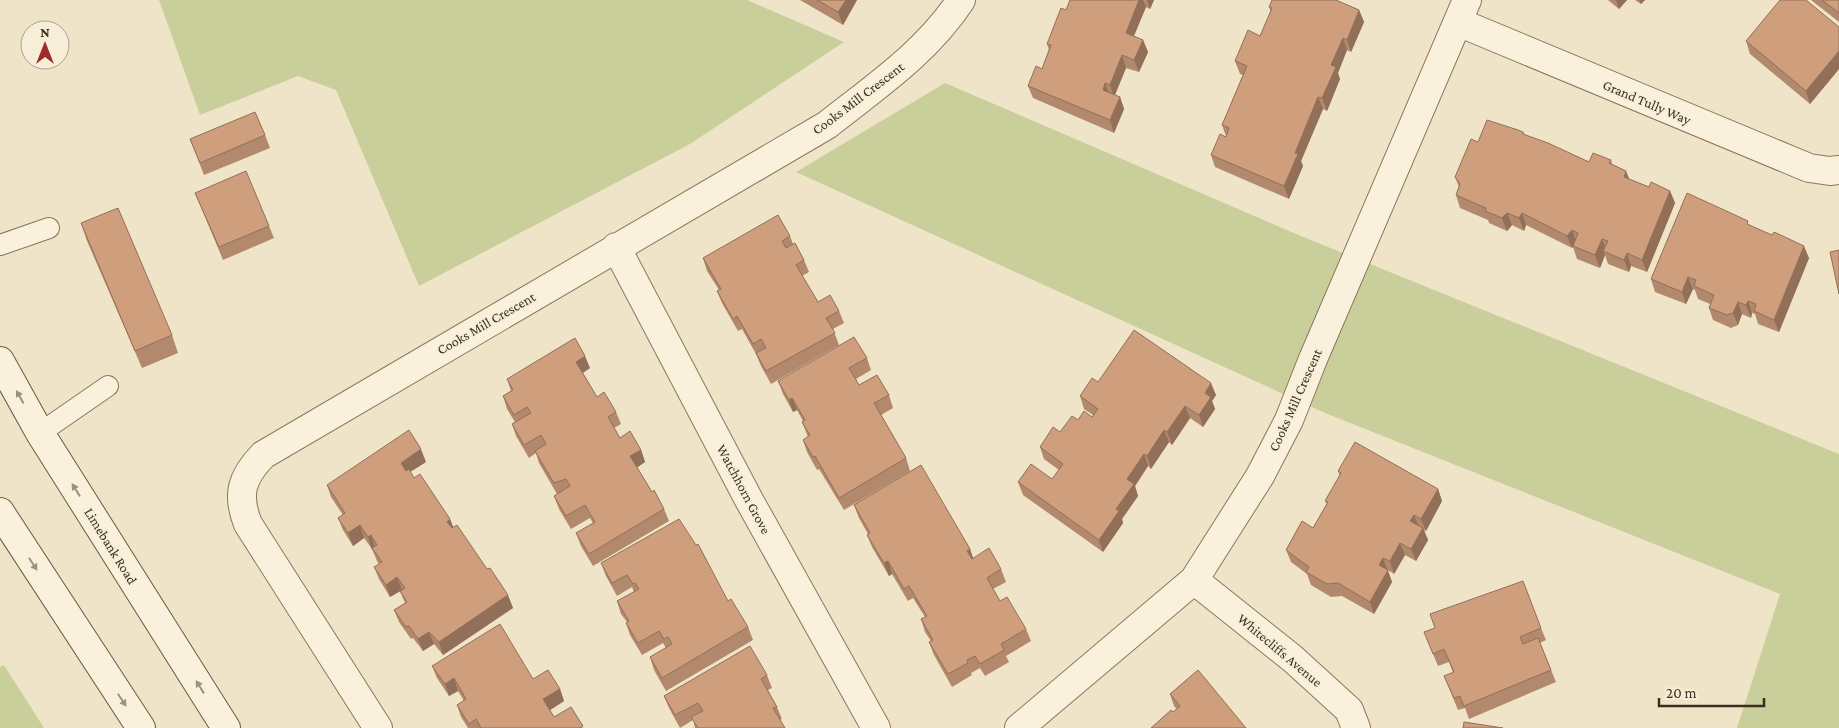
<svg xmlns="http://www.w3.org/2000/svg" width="1839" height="728" font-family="'Crimson Pro',serif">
	<rect width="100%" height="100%" fill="#f0e4c8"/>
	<!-- green -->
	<path fill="#c9cf9b" d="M159,0H747L844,42L690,144L419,286L336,90L298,76L200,115Z
		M945,83L1301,236L1839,454V728H1737L1780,594L1325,413L796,172Z
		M4,665L44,728H0V667Z"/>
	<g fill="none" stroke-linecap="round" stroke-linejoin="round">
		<!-- service casing -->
		<g stroke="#8d765c" stroke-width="22">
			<path id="service" d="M0,245L49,228
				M40,433L108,386"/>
		</g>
		<!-- minor casing -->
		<g stroke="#8d765c" stroke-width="30">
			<path id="minor" d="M1458,22L1809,168L1830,171L1839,170
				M616,247L749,500L876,728
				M1194,580L1293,659L1349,710L1356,728
				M378,728L248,524C236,494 242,477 263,455L827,125C875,87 927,52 961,0
				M1019,728L1194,580L1260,476L1289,420L1313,359L1467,0"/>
		</g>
		<!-- secondary casing -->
		<g stroke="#6f573f" stroke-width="30">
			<path id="secondary" d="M0,361L40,433L226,728
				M0,512L141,728"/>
		</g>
		<!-- service -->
		<use href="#service" stroke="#faf1dc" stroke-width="20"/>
		<!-- minor -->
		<use href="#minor" stroke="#faf1dc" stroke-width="28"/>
		<!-- secondary -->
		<use href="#secondary" stroke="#faf1dc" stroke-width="28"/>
	</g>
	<!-- wall -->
	<path fill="#b2896c" d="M800,0H857L843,25Z
		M1070,0H1154L1150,9L1146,7L1134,36L1143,40L1148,52L1139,72L1126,68L1115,95L1120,97L1124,109L1114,133L1033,98L1028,86L1042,69L1049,50L1047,44L1066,10Z
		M1608,0H1627L1619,9Z
		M1635,0H1645L1641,4Z
		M1811,0H1839V22Z
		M1269,7L1359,10L1364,22L1351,52L1347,50L1338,73L1340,79L1327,111L1323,109L1301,161L1303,166L1289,199L1215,167L1211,155L1226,136L1222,125L1243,75L1240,74L1235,61L1260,36L1271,12Z
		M1839,27V69L1810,104L1750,54L1746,41Z
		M1523,132L1525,135L1589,162L1611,160L1612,164L1629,179L1649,187L1670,191L1675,203L1647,272L1631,266L1629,272L1608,264L1605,255L1600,268L1577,259L1573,247L1572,248L1526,225L1524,231L1512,225L1507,231L1489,223L1488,220L1460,208L1456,195L1459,187L1455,177L1478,142Z
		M265,135L270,148L204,175L190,139Z
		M195,193L269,226L274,238L223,260Z
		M81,223L172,335L178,353L142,368L87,241Z
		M1749,225L1809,258L1779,332L1758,324L1755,314L1752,313L1751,318L1742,314L1738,325L1731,328L1713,320L1709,308L1710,304L1698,299L1695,290L1693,289L1686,304L1655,292L1651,279Z
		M790,236L793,244L804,260L809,272L802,276L818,302L839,311L844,323L833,329L839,345L771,384L761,366L756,354L742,329L738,331L722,303L717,291L719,290L707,271L703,258Z
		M867,358L871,370L856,379L859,385L889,395L893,408L881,415L906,458L910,471L844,510L819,469L817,470L807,452L803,440L808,437L802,422L803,421L797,410L793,412L783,394L778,381Z
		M590,368L583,373L597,397L616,412L621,424L614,428L620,438L641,450L645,462L637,467L652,492L664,509L669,521L593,566L581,546L576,533L593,523L590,518L571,529L559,509L554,496L557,494L539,463L536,453L529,458L516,436L512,424L515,422L507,409L503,396L511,391L507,379Z
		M1098,382L1216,395L1212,401L1215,409L1203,427L1190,418L1172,445L1169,442L1151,469L1148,466L1135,486L1138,496L1122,519L1123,523L1103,552L1023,495L1018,482L1052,479L1059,470L1044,459L1040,447L1078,420L1092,417L1093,415L1084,409L1080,396Z
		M426,462L410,472L414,478L450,519L453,527L513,608L443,655L434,644L423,651L413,638L411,639L399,622L394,610L405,603L400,591L402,590L390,597L379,579L374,567L379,564L377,561L372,549L364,538L353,546L343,530L338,518L343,515L331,497L327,485Z
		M1338,471L1438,489L1442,501L1426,531L1424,530L1428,540L1416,561L1405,555L1394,574L1388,570L1392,582L1374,614L1342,596L1331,597L1311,585L1307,574L1291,562L1286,550L1313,528L1327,504L1325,501L1340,476Z
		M854,505L970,549L973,558L1001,569L1006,582L993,589L1000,601L1026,629L1031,641L1006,656L1009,662L985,676L980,668L971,673L972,675L952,687L934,655L929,642L931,641L925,632L921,619L925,617L913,598L908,601L892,574L889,576L872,547L867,535L868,534L859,518Z
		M601,563L728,601L748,627L753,640L666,691L654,670L650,657L666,648L663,643L642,655L630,635L626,623L627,622L621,614L617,601L634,592L632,587L617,596L606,576Z
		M1541,628L1546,640L1540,643L1556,682L1469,719L1465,708L1458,710L1444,676L1453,673L1449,662L1438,666L1424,632Z
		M432,666L533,679L560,689L564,701L550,710L554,717L584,728H468L461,717L457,705L464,701L458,691L449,696L437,678Z
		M767,675L772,688L768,690L777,707L782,719L780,720L785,728H695L693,720L680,728L669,708L664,696Z
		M1170,694L1246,728L1173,712L1177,709L1174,706Z"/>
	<!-- shaded-wall -->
	<path fill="#916f58" d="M846,0H857L843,25L838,12Z
		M1139,0H1143L1146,7L1130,45L1126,33Z
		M1147,0H1154L1150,9Z
		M1616,0H1627L1619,9Z
		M1639,0H1645L1641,4Z
		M1359,10L1364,22L1351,52L1347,40Z
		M1343,38L1347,50L1338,73L1340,79L1327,111L1322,98L1331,65Z
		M1143,40L1148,52L1139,72L1134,60Z
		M1839,51V69L1810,104L1806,91Z
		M1122,55L1126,68L1114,97L1110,85Z
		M1105,83L1110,96L1103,90Z
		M1120,97L1124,109L1114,133L1110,120Z
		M1318,97L1323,109L1301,161L1303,166L1289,199L1284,186L1295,153Z
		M1626,171L1631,183L1624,177Z
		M1670,191L1675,203L1647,272L1642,260Z
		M1507,213L1512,225L1507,231L1502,218Z
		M1522,213L1526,225L1524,231L1519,218Z
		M1572,230L1576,242L1572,248L1567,236Z
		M1602,239L1607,251H1603L1605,255L1600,268L1595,255Z
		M1804,246L1809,258L1779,332L1774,320Z
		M1627,253L1631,266L1629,272L1624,260Z
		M1688,277L1693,289L1686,304L1682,292Z
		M1748,301L1752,313L1751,318L1746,305Z
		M1738,302L1742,314L1738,325L1733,313Z
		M585,356L590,368L580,374L576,362Z
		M1211,383L1216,395L1212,401L1215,409L1203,427L1199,415L1205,393Z
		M792,398L797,410L793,412L789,400Z
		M1185,406L1190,418L1172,445L1167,432Z
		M1164,430L1169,442L1151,469L1147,456Z
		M421,449L426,462L405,475L401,463Z
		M641,450L645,462L635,469L630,456Z
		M1144,454L1148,466L1135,486L1138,496L1122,519L1123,523L1103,552L1099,540L1116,509L1127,479Z
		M1438,489L1442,501L1426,531L1421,519Z
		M1414,515L1419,527L1410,521Z
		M450,519L455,532L447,522Z
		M360,525L364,538L353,546L348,533Z
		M1423,528L1428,540L1416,561L1411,549Z
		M371,535L375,547L372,550L368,537Z
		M1400,543L1405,555L1394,574L1390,561Z
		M970,549L974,561L971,564L967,551Z
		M1383,558L1392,582L1374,614L1370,602L1379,565Z
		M888,561L892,574L889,576L884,563Z
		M397,577L402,590L390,597L386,585Z
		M508,595L513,608L443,655L439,642Z
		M429,632L434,644L423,651L418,639Z
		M454,678L458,691L449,696L445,684Z
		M560,689L564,701L547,712L543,699Z"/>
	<!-- building -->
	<path fill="#cf9f7d" stroke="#916f58" d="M817,0H846L838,12Z
		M1070,0H1139L1126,33L1143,40L1134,60L1122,55L1110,85L1105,83L1103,90L1120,97L1110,120L1028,86L1036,66L1042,69L1051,45L1047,44L1061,8L1066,10Z
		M1272,0H1336L1359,10L1347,40L1343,38L1331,65L1336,67L1322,98L1318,97L1295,153L1298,154L1284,186L1211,155L1220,134L1226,137L1229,128L1222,125L1247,66L1235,61L1248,30L1260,36L1272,8L1269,7Z
		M1780,0H1806L1839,27V51L1806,91L1746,41Z
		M1822,0H1839V13Z
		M255,112L265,135L200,163L190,139Z
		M1487,120L1518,130L1523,132V134L1548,143L1589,162L1593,153L1611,160L1609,163L1626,171L1624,177L1649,187L1651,182L1670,191L1642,260L1627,253L1624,260L1603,251L1608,241L1602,239L1595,255L1573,246L1578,233L1572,230L1567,236L1522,213L1519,218L1507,213L1502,218L1485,211L1486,208L1456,195L1460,184L1455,177L1471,139L1478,142Z
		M246,171L269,226L219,247L195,193Z
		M1687,193L1748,221L1747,224L1772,235L1774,232L1804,246L1774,320L1754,311L1756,304L1748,301L1746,305L1738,302L1733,313L1727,315L1709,308L1714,295L1694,286L1696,280L1688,277L1682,292L1651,279Z
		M118,208L172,335L135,351L81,223Z
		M778,215L790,236L782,241L786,248L795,243L804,260L796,265L818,302L830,295L839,311L826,318L835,333L766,371L756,353L766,348L761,339L753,344L737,316L733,319L717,291L721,289L703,258Z
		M1839,250V294L1830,252Z
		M1134,330L1211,383L1205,393L1211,397L1199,415L1185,406L1167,432L1164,430L1147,456L1144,454L1127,479L1134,484L1116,509L1119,511L1099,540L1018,482L1031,464L1052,479L1063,464L1040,447L1053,427L1060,432L1072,416L1078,420L1084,411L1092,417L1098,409L1080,396L1092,378L1098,382Z
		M854,337L867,358L849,368L859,385L877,375L889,395L874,403L906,458L839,498L815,456L813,457L803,440L810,435L802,422L805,420L792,398L789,400L778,381Z
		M575,338L585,356L576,362L597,397L604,392L616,412L608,417L620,438L630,431L641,450L630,456L652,492L654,490L664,509L589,554L576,533L595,522L585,505L566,516L554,496L570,486L566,479L554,483L535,451L546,444L541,435L524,445L512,424L531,413L527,407L514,415L503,396L513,390L507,379Z
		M409,430L421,449L401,463L406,471L409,469L414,478L420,474L450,519L447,522L452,528L457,525L487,569L490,568L508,595L439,642L429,632L418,639L409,626L406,627L394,610L407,602L400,591L405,588L397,577L386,585L374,567L382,562L372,548L377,545L371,535L368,537L360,525L348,533L338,518L345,513L327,485Z
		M1355,442L1438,489L1421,519L1414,515L1410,521L1423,528L1411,549L1400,543L1390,561L1383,558L1379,565L1388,570L1370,602L1338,583L1327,584L1306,572L1309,567L1286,550L1302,521L1313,528L1328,502L1325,501L1341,473L1338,471Z
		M921,465L970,549L967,551L972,559L989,548L1001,569L987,578L1000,601L1007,597L1026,629L1001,644L1004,650L980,664L975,656L967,660L968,663L948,674L929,642L933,640L921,619L927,616L909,586L904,589L888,561L884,563L867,535L870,533L854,505Z
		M679,519L696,545L698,544L728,601L731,599L748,627L662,678L650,657L672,644L668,637L664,639L659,631L638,643L626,623L629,621L617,601L639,589L635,583L633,584L627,575L612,583L601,563Z
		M1523,581L1541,628L1520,637L1523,644L1538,638L1551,670L1464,706L1460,696L1454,698L1444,676L1454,672L1444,649L1433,654L1424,632L1435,628L1430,614Z
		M500,624L533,679L548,670L560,689L543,699L554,717L571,707L583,726L579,728H481L476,719L469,724L457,705L466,699L454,678L445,684L432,666Z
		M750,646L767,675L761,679L777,707L773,708L785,728H698L691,717L703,711L698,703L675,715L664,696Z
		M1198,670L1246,728H1151L1171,710L1173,712L1180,706L1170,694Z
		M1464,722L1503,728H1463Z"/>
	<!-- one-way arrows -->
	<defs><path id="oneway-solid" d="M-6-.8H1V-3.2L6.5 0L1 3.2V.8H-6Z" transform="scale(1.25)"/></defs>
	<g fill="#9c907e">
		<use href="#oneway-solid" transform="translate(20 397) rotate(-119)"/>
		<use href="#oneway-solid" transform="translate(76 490) rotate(-122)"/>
		<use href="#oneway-solid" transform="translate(33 564) rotate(57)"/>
		<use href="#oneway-solid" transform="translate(200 687) rotate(-122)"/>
		<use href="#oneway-solid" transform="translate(122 700) rotate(57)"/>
	</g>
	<g text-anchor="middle" stroke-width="4" stroke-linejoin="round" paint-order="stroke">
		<!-- street labels -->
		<g font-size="14" fill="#3d2e20" stroke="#f7eed8">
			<text transform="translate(858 98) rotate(-37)" y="5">Cooks Mill Crescent</text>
			<text transform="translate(1647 102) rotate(23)" y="5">Grand Tully Way</text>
			<text transform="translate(486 323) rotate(-30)" y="5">Cooks Mill Crescent</text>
			<text transform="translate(1295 400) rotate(-66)" y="5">Cooks Mill Crescent</text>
			<text transform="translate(744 489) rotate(62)" y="5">Watchhorn Grove</text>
			<text transform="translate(111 546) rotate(58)" y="5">Limebank Road</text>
			<text transform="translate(1280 650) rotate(40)" y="5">Whitecliffs Avenue</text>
		</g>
	</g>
	<!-- north arrow -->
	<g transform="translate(45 45)"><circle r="24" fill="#f7eed8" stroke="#ada18e"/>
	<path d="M0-4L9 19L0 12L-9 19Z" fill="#9e2a2b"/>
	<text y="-8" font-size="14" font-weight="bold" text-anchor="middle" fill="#3d2e20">N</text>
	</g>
	<!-- scale -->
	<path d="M1659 698v8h105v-8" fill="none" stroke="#3d2e20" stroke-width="2.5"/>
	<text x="1666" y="698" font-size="15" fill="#3d2e20" stroke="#f7eed8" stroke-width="4" paint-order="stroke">20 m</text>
</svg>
